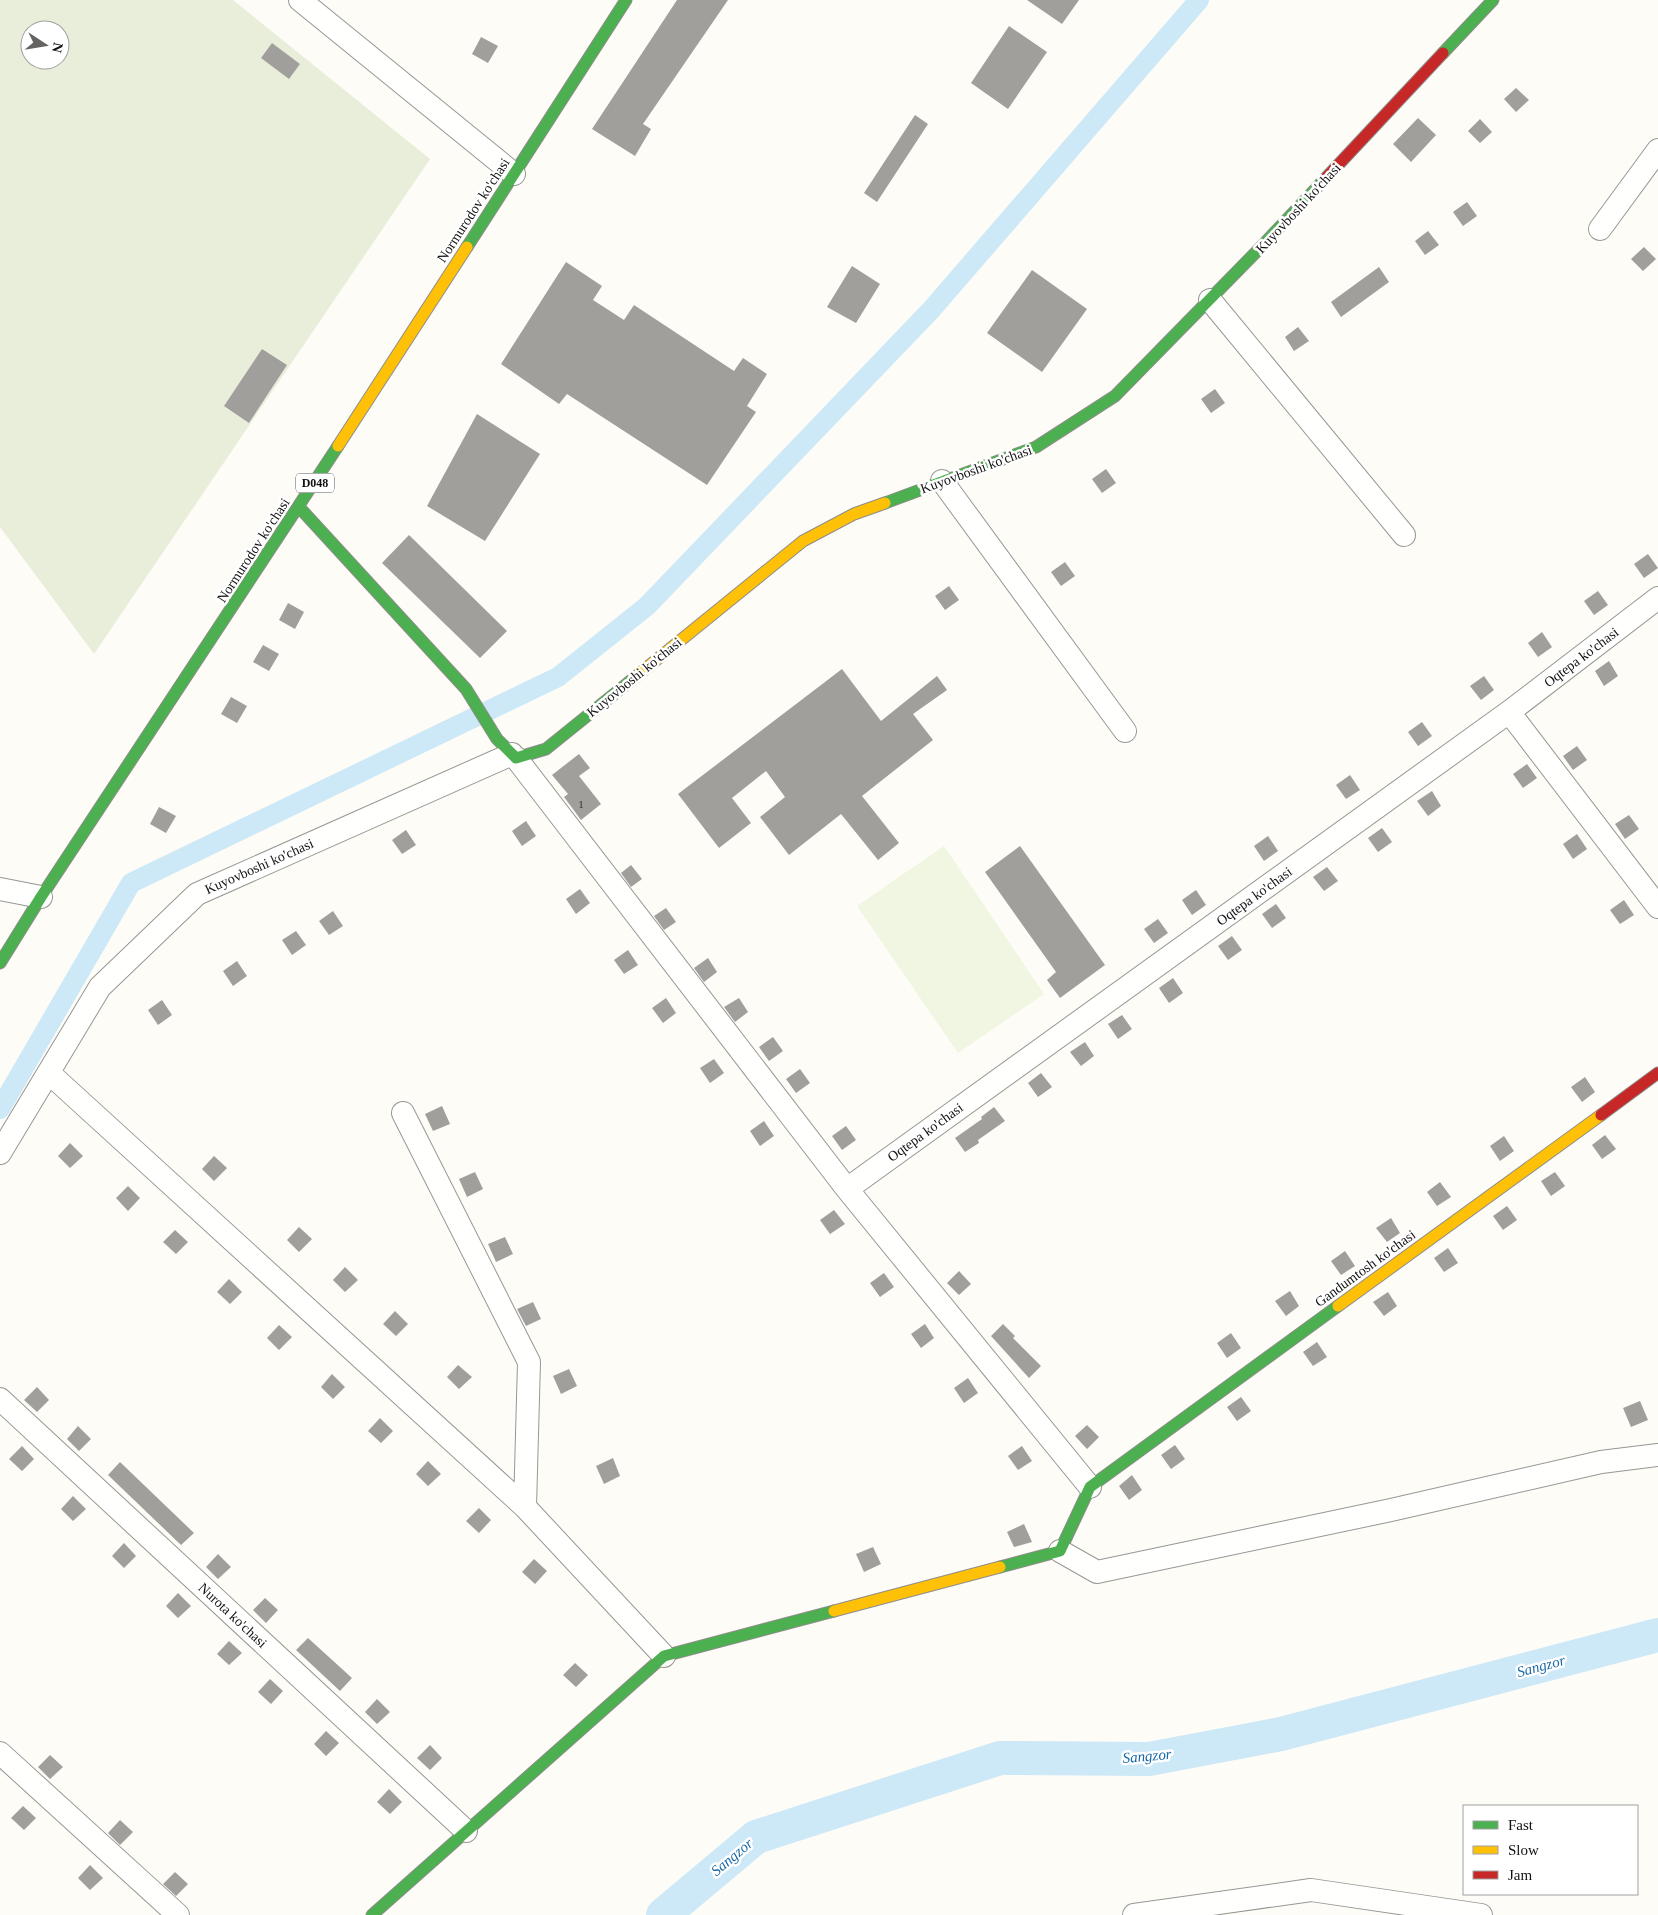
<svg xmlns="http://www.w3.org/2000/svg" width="1658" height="1915" font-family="'Times New Roman',serif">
	<rect width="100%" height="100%" fill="#fdfcf7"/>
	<!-- cemetery -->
	<path fill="#e9eedb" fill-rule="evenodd" d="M0,0H233L430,159L94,654L0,527ZM30,30H60V60H30Z"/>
	<!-- pitch -->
	<path fill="#f0f6e1" d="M944,846L1044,994L958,1053L857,906Z"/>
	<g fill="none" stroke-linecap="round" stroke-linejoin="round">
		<!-- canal -->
		<path stroke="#cde8f7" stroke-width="20" d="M0,1109L131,883L558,677L647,606L931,310L1199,0"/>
		<!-- river -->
		<path stroke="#cde8f7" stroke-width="34" d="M663,1915L756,1837L1000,1758L1149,1759L1281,1734L1658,1635"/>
	</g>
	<!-- building -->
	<path fill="#a19f9c" d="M677,0H728L643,124L651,129L635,156L592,129Z
		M1027,0H1079L1062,24Z
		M1009,26L1047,52L1008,109L971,83Z
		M481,37L498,46L488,63L472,54Z
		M272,43L300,64L289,79L261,58Z
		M1516,88L1529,100L1516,112L1504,99Z
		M915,115L928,124L877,202L864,193Z
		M1418,118L1436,135L1411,162L1393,144Z
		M1480,119L1492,132L1480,143L1468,131Z
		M1467,202L1477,216L1463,226L1453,212Z
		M1428,231L1439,245L1425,255L1415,241Z
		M1644,247L1656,259L1643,271L1631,259Z
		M566,262L602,286L593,300L624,320L634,305L734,371L743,358L767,374L747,406L756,412L707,485L567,394L559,404L501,364Z
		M852,266L880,284L856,323L827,307Z
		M1379,267L1389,282L1341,317L1331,302Z
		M1032,270L1087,309L1042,372L987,333Z
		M1298,327L1309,341L1294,351L1285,337Z
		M262,349L287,365L249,423L224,406Z
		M1215,389L1225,403L1211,413L1201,399Z
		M477,414L540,454L485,541L427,506Z
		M1106,469L1116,483L1102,493L1092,479Z
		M409,535L507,631L480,658L382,563Z
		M1648,554L1658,568L1644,578L1634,564Z
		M1065,562L1075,576L1061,586L1051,572Z
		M949,586L959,600L945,610L935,596Z
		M1598,591L1608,605L1594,615L1584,601Z
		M288,603L304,612L295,629L279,620Z
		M1542,632L1552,647L1538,657L1528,643Z
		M263,645L279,654L269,671L253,662Z
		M1609,661L1618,676L1604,686L1595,671Z
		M842,669L881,721L937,676L947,690L913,714L933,740L862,796L899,843L878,860L841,814L789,855L760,817L785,797L766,771L732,798L751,823L719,848L678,794Z
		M1484,676L1494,690L1481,700L1470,686Z
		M231,697L247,706L237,723L221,714Z
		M1422,722L1432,736L1418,746L1408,732Z
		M1577,746L1587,760L1573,770L1563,756Z
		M579,754L590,768L579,776L601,804L581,820L564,797L568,794L552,775Z
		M1527,764L1537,778L1523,788L1513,774Z
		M1350,775L1360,790L1346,799L1336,785Z
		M1432,791L1441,806L1428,816L1417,801Z
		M159,807L176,816L166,833L150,824Z
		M1629,815L1639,829L1625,839L1615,824Z
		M526,821L536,836L522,846L512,831Z
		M1382,828L1392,842L1378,852L1368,838Z
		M406,830L416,845L402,854L392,840Z
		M1577,834L1587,849L1573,859L1563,844Z
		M1268,836L1278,851L1264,861L1254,846Z
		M1020,846L1105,965L1060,998L1047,980L1056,972L985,872Z
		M631,865L642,879L631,887L621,873Z
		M1327,867L1338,881L1324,891L1313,877Z
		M580,889L590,903L576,914L566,899Z
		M1196,890L1206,905L1192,915L1182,900Z
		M1624,900L1634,915L1620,924L1610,910Z
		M1276,904L1286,918L1272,928L1262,914Z
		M666,908L676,922L664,930L654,916Z
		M333,911L343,926L329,935L319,921Z
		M1158,919L1168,933L1154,943L1144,929Z
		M296,931L306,945L292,955L282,940Z
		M1232,936L1242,950L1228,960L1218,946Z
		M628,950L638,965L624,974L614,960Z
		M708,958L717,972L704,982L694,968Z
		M237,961L247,976L233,986L223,971Z
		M1173,978L1183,993L1169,1003L1159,988Z
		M666,998L676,1013L663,1023L652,1008Z
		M739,998L748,1012L735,1022L724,1007Z
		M162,1000L172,1015L158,1025L148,1010Z
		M1122,1015L1132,1029L1118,1039L1108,1024Z
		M773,1037L783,1051L769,1061L759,1047Z
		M1085,1042L1094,1056L1081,1066L1070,1052Z
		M714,1059L724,1073L710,1083L700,1068Z
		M800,1069L810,1083L796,1093L786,1079Z
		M1041,1073L1052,1087L1038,1097L1028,1083Z
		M1585,1077L1595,1092L1582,1102L1571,1087Z
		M442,1106L450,1124L433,1131L425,1114Z
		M994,1107L1005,1121L978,1140L979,1143L965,1152L955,1138L982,1119L981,1117Z
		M764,1121L774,1136L760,1146L750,1131Z
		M846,1126L856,1140L842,1150L832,1136Z
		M1605,1135L1616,1149L1602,1159L1592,1145Z
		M1504,1136L1514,1151L1500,1161L1490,1146Z
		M70,1143L83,1156L70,1168L58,1156Z
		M214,1156L227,1168L214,1181L202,1169Z
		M475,1172L483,1189L467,1197L459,1179Z
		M1555,1172L1565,1186L1551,1196L1541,1181Z
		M1440,1182L1451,1197L1437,1206L1427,1192Z
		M128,1186L140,1198L128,1211L116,1198Z
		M1507,1206L1517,1220L1503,1230L1493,1216Z
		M834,1210L845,1224L830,1234L820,1220Z
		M1391,1218L1400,1233L1387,1242L1376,1228Z
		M299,1227L312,1239L299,1252L287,1240Z
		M175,1230L188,1242L176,1254L163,1242Z
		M505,1237L513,1254L496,1262L488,1244Z
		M1448,1248L1458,1263L1444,1272L1434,1258Z
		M1345,1251L1355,1266L1341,1275L1331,1261Z
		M345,1267L358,1280L345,1292L333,1280Z
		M959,1271L971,1284L959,1295L947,1283Z
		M884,1273L894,1287L880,1297L870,1283Z
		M229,1279L242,1292L230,1304L217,1292Z
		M1290,1291L1299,1306L1286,1316L1275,1301Z
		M1388,1292L1397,1306L1384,1316L1373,1302Z
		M533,1302L541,1319L526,1326L517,1309Z
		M395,1311L408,1324L396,1336L383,1324Z
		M925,1324L934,1338L921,1348L911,1334Z
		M1003,1324L1015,1336L1013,1338L1041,1366L1029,1378L991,1336Z
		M279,1325L292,1337L279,1350L267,1338Z
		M1231,1333L1241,1348L1227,1358L1217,1343Z
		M1317,1342L1327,1357L1313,1366L1303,1352Z
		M458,1365L472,1377L459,1389L447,1377Z
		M569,1369L577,1386L561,1394L553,1376Z
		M332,1374L345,1387L333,1399L321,1387Z
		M968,1378L978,1393L964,1403L954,1388Z
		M37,1387L49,1400L37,1412L24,1400Z
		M1241,1397L1251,1411L1237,1421L1227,1407Z
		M1640,1401L1648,1420L1631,1427L1623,1408Z
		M380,1418L393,1431L381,1443L368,1431Z
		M1087,1425L1099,1437L1087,1449L1075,1436Z
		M78,1426L91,1439L79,1451L67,1439Z
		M1175,1445L1185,1459L1171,1469L1161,1455Z
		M22,1446L34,1459L22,1471L9,1459Z
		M1022,1446L1032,1461L1018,1470L1008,1456Z
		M613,1458L620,1476L604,1484L596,1466Z
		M428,1461L441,1474L428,1486L416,1474Z
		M120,1462L194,1533L181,1545L108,1475Z
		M1132,1475L1142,1490L1129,1500L1119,1486Z
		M73,1496L86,1509L73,1521L61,1509Z
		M479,1508L491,1520L479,1533L466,1521Z
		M1024,1524L1032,1542L1014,1547L1007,1532Z
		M124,1543L136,1556L124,1568L112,1556Z
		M873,1547L881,1564L864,1572L856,1554Z
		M218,1554L231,1567L218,1579L206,1567Z
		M534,1559L547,1571L535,1584L522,1572Z
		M178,1593L191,1606L178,1618L166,1606Z
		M265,1598L278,1610L266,1623L253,1610Z
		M308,1638L352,1678L340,1691L296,1650Z
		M229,1641L242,1653L229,1665L217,1654Z
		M575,1663L588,1675L576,1687L563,1675Z
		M270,1679L283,1691L271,1704L258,1692Z
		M377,1699L390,1712L377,1724L365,1712Z
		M326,1731L339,1743L326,1756L314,1744Z
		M430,1745L442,1758L430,1770L417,1758Z
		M50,1755L63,1767L50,1779L38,1767Z
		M389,1789L402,1802L390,1814L377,1802Z
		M23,1806L36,1818L24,1830L11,1818Z
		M120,1820L133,1832L120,1845L108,1833Z
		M90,1865L103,1878L90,1890L78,1878Z
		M175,1872L188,1884L176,1896L163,1884Z"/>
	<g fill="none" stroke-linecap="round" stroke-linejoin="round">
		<!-- street casing -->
		<g stroke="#979795" stroke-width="24">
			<path id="street" d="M300,0L514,174
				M1600,229L1658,150
				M1210,300L1404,535
				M942,481L1125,731
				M1509,712L1658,907
				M516,758L847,1189L1090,1487
				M0,889L41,897
				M49,1073L525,1507L664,1656
				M403,1113L529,1362L525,1507
				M0,1153L100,987L197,894L512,754
				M847,1189L1509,712L1658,598
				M0,1399L466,1831
				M1060,1551L1097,1572L1391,1510L1601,1462L1658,1455
				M0,1753L178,1915
				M1134,1915L1311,1890L1481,1915"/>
		</g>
		<!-- fast casing -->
		<g stroke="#8e8d8b" stroke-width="13">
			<path id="fast" d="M1443,53L1493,0
				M467,247L626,0
				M885,503L1036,447L1115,396L1261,247L1324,180
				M299,507L466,689L497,739L516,758L546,749L639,674
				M0,963L41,897L338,446
				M1000,1567L1060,1551L1090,1487L1338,1306
				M372,1915L664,1656L834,1611"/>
		</g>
		<!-- slow casing -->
		<g stroke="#8e8d8b" stroke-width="13">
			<path id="slow" d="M338,446L467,247
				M639,674L803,541L854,514L885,503
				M1338,1306L1601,1115
				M834,1611L1000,1567"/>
		</g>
		<!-- jam casing -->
		<g stroke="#8e8d8b" stroke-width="13">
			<path id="jam" d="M1324,180L1443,53
				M1601,1115L1658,1073"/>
		</g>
		<!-- street -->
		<use href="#street" stroke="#fffffe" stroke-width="22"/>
		<!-- fast -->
		<use href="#fast" stroke="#4caf50" stroke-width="11"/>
		<!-- slow -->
		<use href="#slow" stroke="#ffc107" stroke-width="11"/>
		<!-- jam -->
		<use href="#jam" stroke="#c62828" stroke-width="11"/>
	</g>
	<g text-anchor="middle" stroke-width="5" stroke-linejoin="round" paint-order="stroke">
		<!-- number labels -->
		<g font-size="11" fill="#353434">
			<text x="581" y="808">1</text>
		</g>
		<!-- shield labels -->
		<rect fill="#fff" stroke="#585858" stroke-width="1" x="296" y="473.5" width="38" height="19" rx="4"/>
		<g font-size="12" font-weight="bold" fill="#111">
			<text x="315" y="487">D048</text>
		</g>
		<!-- street labels -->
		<g font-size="14" fill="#111" stroke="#fff">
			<text transform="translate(1298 208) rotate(-47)" y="5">Kuyovboshi ko'chasi</text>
			<text transform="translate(473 210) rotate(-57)" y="5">Normurodov ko'chasi</text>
			<text transform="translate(976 469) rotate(-20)" y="5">Kuyovboshi ko'chasi</text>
			<text transform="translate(253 550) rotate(-57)" y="5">Normurodov ko'chasi</text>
			<text transform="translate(1581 657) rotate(-37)" y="5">Oqtepa ko'chasi</text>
			<text transform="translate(634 677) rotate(-39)" y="5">Kuyovboshi ko'chasi</text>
			<text transform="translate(259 866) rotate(-24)" y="5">Kuyovboshi ko'chasi</text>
			<text transform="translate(1254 896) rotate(-36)" y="5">Oqtepa ko'chasi</text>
			<text transform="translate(925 1132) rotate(-36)" y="5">Oqtepa ko'chasi</text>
			<text transform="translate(1365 1268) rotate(-36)" y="5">Gandumtosh ko'chasi</text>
			<text transform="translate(233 1615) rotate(43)" y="5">Nurota ko'chasi</text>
		</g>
		<!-- water labels -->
		<g font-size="15" font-style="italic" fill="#1768a6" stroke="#fff">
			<text transform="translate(1541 1666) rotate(-15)" y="5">Sangzor</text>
			<text transform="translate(1147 1756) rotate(-5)" y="5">Sangzor</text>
			<text transform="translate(732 1857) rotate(-40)" y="5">Sangzor</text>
		</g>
	</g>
	<!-- legend -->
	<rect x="1463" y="1805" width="175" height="90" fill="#ffffff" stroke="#a0a0a0"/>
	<rect x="1473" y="1821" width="25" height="8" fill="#4caf50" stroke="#a0a0a0"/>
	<text x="1508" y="1830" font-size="15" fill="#111111">Fast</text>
	<rect x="1473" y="1846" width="25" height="8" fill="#ffc107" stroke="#a0a0a0"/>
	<text x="1508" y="1855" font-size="15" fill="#111111">Slow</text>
	<rect x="1473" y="1871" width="25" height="8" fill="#c62828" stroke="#a0a0a0"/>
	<text x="1508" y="1880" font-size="15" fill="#111111">Jam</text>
	<!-- north arrow -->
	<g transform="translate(45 45) rotate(102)"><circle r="24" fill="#ffffff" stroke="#a0a0a0"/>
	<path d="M0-4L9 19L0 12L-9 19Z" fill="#646362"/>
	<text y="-8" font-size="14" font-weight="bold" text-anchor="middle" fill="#111111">N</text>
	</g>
</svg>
